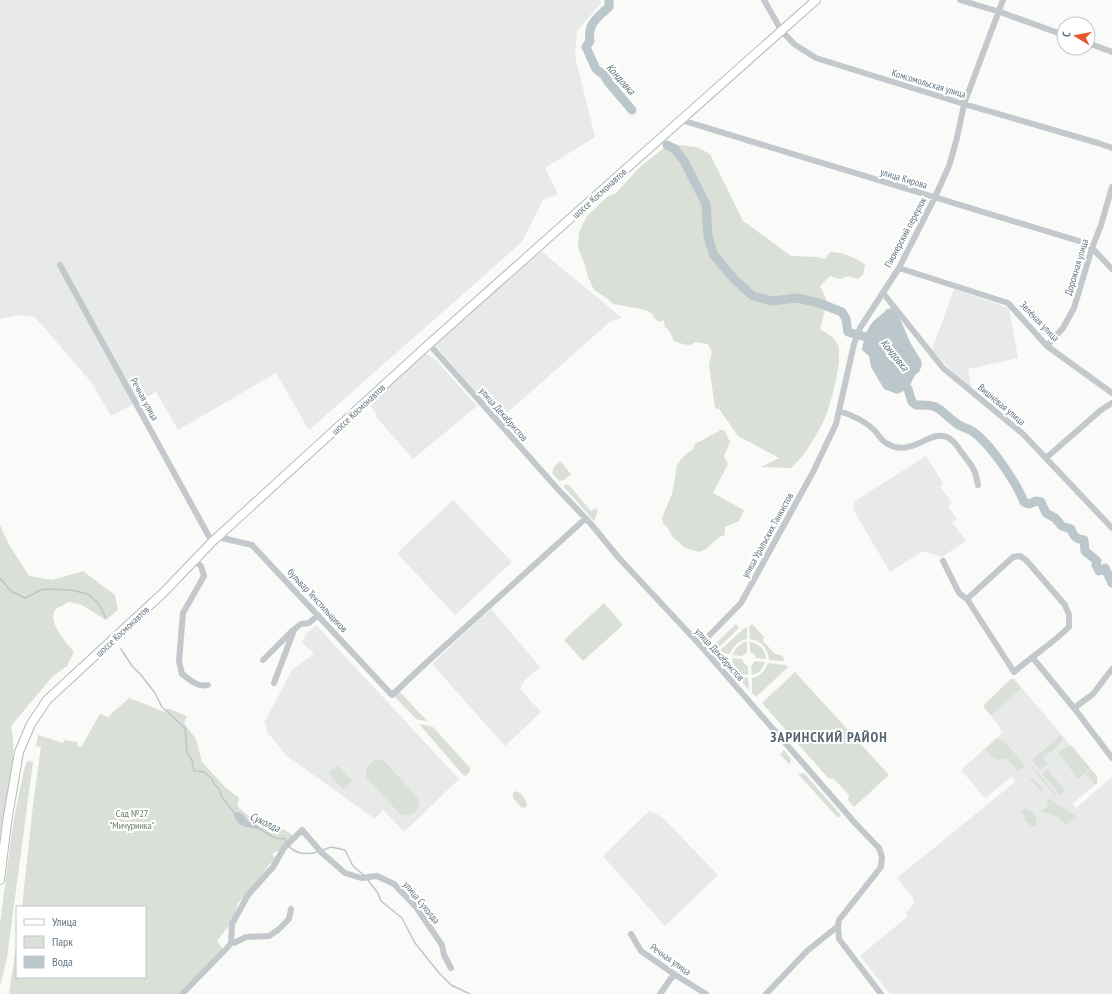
<svg xmlns="http://www.w3.org/2000/svg" width="1112" height="994" font-family="'PT Sans Narrow',sans-serif">
	<rect width="100%" height="100%" fill="#fafaf8"/>
	<!-- built -->
	<path fill="#e8e9e9" d="M0,0H600L601,3L577,31L575,56L595,137L545,168L558,194L543,200L522,242L309,430L276,373L178,430L156,392L111,416L91,382L35,317L21,315L0,319Z
		M541,251L622,318L611,321L499,420L434,343Z
		M954,289L1009,308L1018,358L968,369L971,385L968,387L932,350Z
		M420,354H426L437,361L477,406L413,459L376,417V413L367,402Z
		M926,456L943,483L940,487L952,502L948,507L957,519L952,522L966,541L942,557L923,551L890,572L853,509L855,501Z
		M453,500L512,562L455,615L397,553Z
		M491,609L540,667L524,681L520,689L541,712L505,746L432,664Z
		M316,625L459,779L404,832L383,810L375,819L287,756L266,731L267,726L264,723L292,670L314,654L302,642L306,634Z
		M1011,679H1014L1097,776V783L1072,804L1076,808L1112,777V994H890L860,956L908,916L905,913L910,909L914,902L913,898L897,878L1016,781L1012,776L987,797H984L961,770L1002,733L1000,730V727L983,706Z
		M649,811L662,817L718,875L665,926L603,856Z"/>
	<!-- green -->
	<path fill="#dadfd7" d="M669,144L697,147L710,154L743,221L791,256L818,257L825,259L830,252C844,252 854,258 865,264L863,275L858,279L849,276L840,279L830,276L820,286L827,301L820,329C827,334 835,337 838,345C843,359 831,404 825,418C819,431 802,461 790,468L761,467L779,458L738,436L719,409L715,408L709,365L712,352L708,344L695,342C690,348 681,343 674,341L669,330L665,327L663,319L661,322L656,320L652,314L646,310L613,304L608,299L594,290L588,277L584,262L578,248L579,232L587,216L607,197L616,193L641,166Z
		M721,430L725,431L730,442L724,456L728,464L713,493L744,510L739,521L725,527V535L719,537L706,549L699,552L685,548L672,536L668,528L663,523L662,518L672,494L677,465L682,458L693,449L695,444Z
		M560,461L571,474L564,480L559,481L552,473L554,467Z
		M568,484L591,511L595,508L598,511L594,521L563,486Z
		M0,525L8,543L29,576L52,580L83,571L115,595L118,610L106,620L82,605L69,602C65,604 58,607 55,610C47,622 67,644 74,652L67,666L52,677L11,726C19,763 5,800 0,837Z
		M604,603L623,625L583,661L564,640Z
		M736,624L739,628L715,651L712,647Z
		M752,624L764,637L763,641L775,654L781,655L785,659L783,661L769,660C768,648 762,641 750,639L749,627Z
		M747,626V639C738,641 733,646 730,654L718,652Z
		M744,642H747V652L742,656L732,655L737,647Z
		M750,642C760,644 765,649 766,659L756,658L754,654L750,652Z
		M718,655L729,657C729,669 737,676 748,678L749,690Z
		M732,658L742,659L744,663L748,666V675C738,674 732,668 732,658Z
		M755,661L765,662L760,672L752,675L751,666Z
		M768,663L784,665L785,664L788,667L756,697L752,693V678C760,676 765,671 768,663Z
		M795,672L889,775L854,807L848,800L849,795L834,779L828,778L762,703Z
		M1011,679H1014L1021,688L991,715L983,706Z
		M399,691L428,722L416,719L394,696Z
		M129,698L165,712L167,708L187,716L184,723L196,739L202,762L225,787L239,798L237,806L261,827L265,819L293,835L278,852L277,851L272,854L276,858L268,866L258,881L238,903L232,922L217,941L223,949L179,994H9L17,940V977H145V907H22L33,805L41,747L36,746L38,735L63,743L64,740L77,742L78,747H81L100,714L108,717Z
		M421,724L433,727L470,768V771L466,776L463,775L420,725Z
		M1061,735L1063,738L1060,744L1043,758L1046,762L1051,761L1040,770L1032,760Z
		M996,739H1000L1005,742L1025,766L1018,771L1008,760L1002,758L999,760L994,759L985,749Z
		M1072,746L1090,768L1078,779L1058,752L1066,747Z
		M784,750L791,759L790,765L780,754Z
		M375,760H383L418,798C422,809 411,819 400,814L366,777C365,769 368,764 375,760Z
		M27,761L33,762L7,958L0,986V924L13,823L24,770Z
		M337,765L352,781L343,789L328,773Z
		M1032,765L1057,796L1056,797L1031,766Z
		M1047,769L1065,791L1060,795L1042,773Z
		M1091,769L1097,776V783L1095,785L1086,774Z
		M804,773L841,815L838,818L798,774Z
		M1029,778C1035,778 1044,788 1044,795Z
		M516,791C521,793 527,800 527,805L525,808L521,807L513,798V793Z
		M1050,799L1053,802L1076,816L1066,825L1058,817L1041,811L1049,805L1047,801Z
		M1026,809C1033,810 1039,819 1036,826H1031L1024,819L1026,817L1020,810Z"/>
	<!-- water -->
	<path fill="#bbc7cb" d="M892,308L896,310L911,344L921,360L922,365L919,372L915,375L908,389L897,394L884,389L871,367L869,356L862,350C864,339 867,325 877,318C880,315 884,313 887,309Z
		M236,812L241,813L249,822L255,823L261,830C249,826 238,830 234,814Z"/>
	<g fill="none" stroke-linecap="round" stroke-linejoin="round">
		<!-- stream -->
		<path stroke="#bbc7cb" stroke-width="1.5" d="M0,578L11,591L25,598L43,589L71,590L88,594L98,603L106,618
			M121,649L132,666L141,675L155,693L162,707L185,728L187,753L192,760L194,771L204,772L212,779L214,784L219,789L222,797L235,814
			M260,829L275,838L286,839V842
			M288,845C294,854 308,855 317,852
			M323,850L331,847L345,850L353,866L365,876
			M367,879L378,893L381,901L402,918L415,943L439,973L451,985L470,994"/>
		<!-- river -->
		<path stroke="#bbc7cb" stroke-width="9" d="M609,0V7C597,18 587,24 590,41L586,47L596,69L604,75L609,83L632,110
			M667,145L675,149L684,161L706,204L708,237L714,255L734,279L753,296L772,301L797,298L819,303L842,312L846,319L848,332L866,337L873,347
			M900,380L908,389L912,402L916,405C942,404 938,410 956,423C960,427 967,428 972,431C990,443 1016,482 1024,502L1029,504L1036,501L1041,502L1046,513L1055,518L1062,526L1071,529C1074,537 1076,539 1084,540L1085,551L1097,561L1096,565L1099,571L1105,568L1112,583"/>
		<!-- major casing -->
		<g stroke="#b5babe" stroke-width="10">
			<path id="major" d="M0,880L7,822L19,752L31,724L47,700L164,592L212,542L429,344L816,0"/>
		</g>
		<!-- minor -->
		<path stroke="#c3c8cc" stroke-width="6" d="M764,0L781,30L794,44L816,58L964,104L1098,143L1112,148
			M960,0L1000,12L1064,35
			M1088,43L1112,52
			M681,120L1082,242L1092,248L1112,269
			M60,265L212,542
			M899,268L1008,303L1047,346L1112,393
			M883,293L943,368L1023,434L1112,528
			M429,344L555,486L591,524L618,557L700,645L855,823L879,848L882,857L881,867L839,920L838,926L839,939L881,994
			M1047,346L1063,328L1074,308L1092,248L1101,225L1112,187
			M839,411C852,415 864,420 874,430C878,434 881,440 886,443C911,459 930,429 947,437C954,440 958,447 962,453C972,466 975,468 978,485
			M1046,458L1101,410L1112,403
			M218,537L252,545L392,695L426,663L585,519
			M194,560L201,566L204,576L183,613L179,661L182,674C189,679 198,688 208,685
			M943,561L959,593L967,599L1014,672C1032,656 1052,644 1069,627V615L1065,605L1026,560L1020,556L1013,557L967,599
			M700,645L741,603L813,472L836,424L854,344L860,328L899,268L935,197L949,166L957,138L964,104L1003,0
			M1032,657L1074,708
			M263,660L292,631L301,624L309,623L318,615
			M1112,669L1093,694L1074,708L1112,758
			M274,683L294,630
			M631,934L641,951L674,974L706,994
			M231,943H234L246,937L269,936L278,930L289,919L291,909
			M182,994L227,948L231,943L232,924L248,895L273,867L284,848L302,830L322,853L345,873L361,878L377,876L394,884L416,907L442,945L444,955L451,968
			M660,994L674,974
			M766,994L807,951L838,926"/>
		<!-- major -->
		<use href="#major" stroke="#fff" stroke-width="8"/>
	</g>
	<g text-anchor="middle" stroke-width="4" stroke-linejoin="round" paint-order="stroke">
		<!-- street labels -->
		<g font-size="10" fill="#657683" stroke="#fff">
			<text transform="translate(929 83) rotate(17)" y="4">Комсомольская улица</text>
			<text transform="translate(904 178) rotate(17)" y="4">улица Кирова</text>
			<text transform="translate(599 193) rotate(-42)" y="4">шоссе Космонавтов</text>
			<text transform="translate(905 232) rotate(-62)" y="4">Пионерский переулок</text>
			<text transform="translate(1076 267) rotate(-73)" y="4">Дорожная улица</text>
			<text transform="translate(1040 321) rotate(46)" y="4">Зелёная улица</text>
			<text transform="translate(145 399) rotate(61)" y="4">Речная улица</text>
			<text transform="translate(1002 404) rotate(40)" y="4">Вишнёвая улица</text>
			<text transform="translate(358 409) rotate(-43)" y="4">шоссе Космонавтов</text>
			<text transform="translate(504 414) rotate(49)" y="4">улица Декабристов</text>
			<text transform="translate(767 535) rotate(-61)" y="4">улица Уральских Танкистов</text>
			<text transform="translate(318 600) rotate(47)" y="4">бульвар Текстильщиков</text>
			<text transform="translate(122 631) rotate(-43)" y="4">шоссе Космонавтов</text>
			<text transform="translate(720 654) rotate(48)" y="4">улица Декабристов</text>
			<text transform="translate(422 902) rotate(51)" y="4">улица Суколда</text>
			<text transform="translate(671 959) rotate(35)" y="4">Речная улица</text>
		</g>
		<!-- park labels -->
		<g font-size="10" fill="#687a64" stroke="#fff">
			<text x="132" y="817">Сад №27<tspan x="132" dy="12">"Мичуринка"</tspan></text>
		</g>
		<!-- water labels -->
		<g font-size="11" font-style="italic" fill="#60757c" stroke="#fff">
			<text transform="translate(621 79) rotate(49)" y="4">Кондовка</text>
			<text transform="translate(895 355) rotate(51)" y="4">Кондовка</text>
			<text transform="translate(265 822) rotate(25)" y="4">Суколда</text>
		</g>
		<!-- district labels -->
		<g font-size="14" font-weight="bold" letter-spacing="1" fill="#57646e" stroke="#fff">
			<text x="829" y="742">ЗАРИНСКИЙ РАЙОН</text>
		</g>
	</g>
	<!-- legend -->
	<rect x="16" y="906" width="130" height="72" fill="#ffffff" stroke="#c1c8cd"/>
	<rect x="24" y="919" width="20" height="6" fill="#ffffff" stroke="#c1c8cd"/>
	<text x="52" y="926" font-size="12" fill="#657683">Улица</text>
	<rect x="24" y="936" width="20" height="12" fill="#dadfd7" stroke="#c1c8cd"/>
	<text x="52" y="946" font-size="12" fill="#657683">Парк</text>
	<rect x="24" y="956" width="20" height="12" fill="#bbc7cb" stroke="#c1c8cd"/>
	<text x="52" y="966" font-size="12" fill="#657683">Вода</text>
	<!-- north arrow -->
	<g transform="translate(1076 36) rotate(280)"><circle r="19" fill="#ffffff" stroke="#c1c8cd"/>
	<path d="M0-3L7 15L0 10L-7 15Z" fill="#e4572e"/>
	<text y="-6" font-size="11" font-weight="bold" text-anchor="middle" fill="#657683">С</text>
	</g>
</svg>
